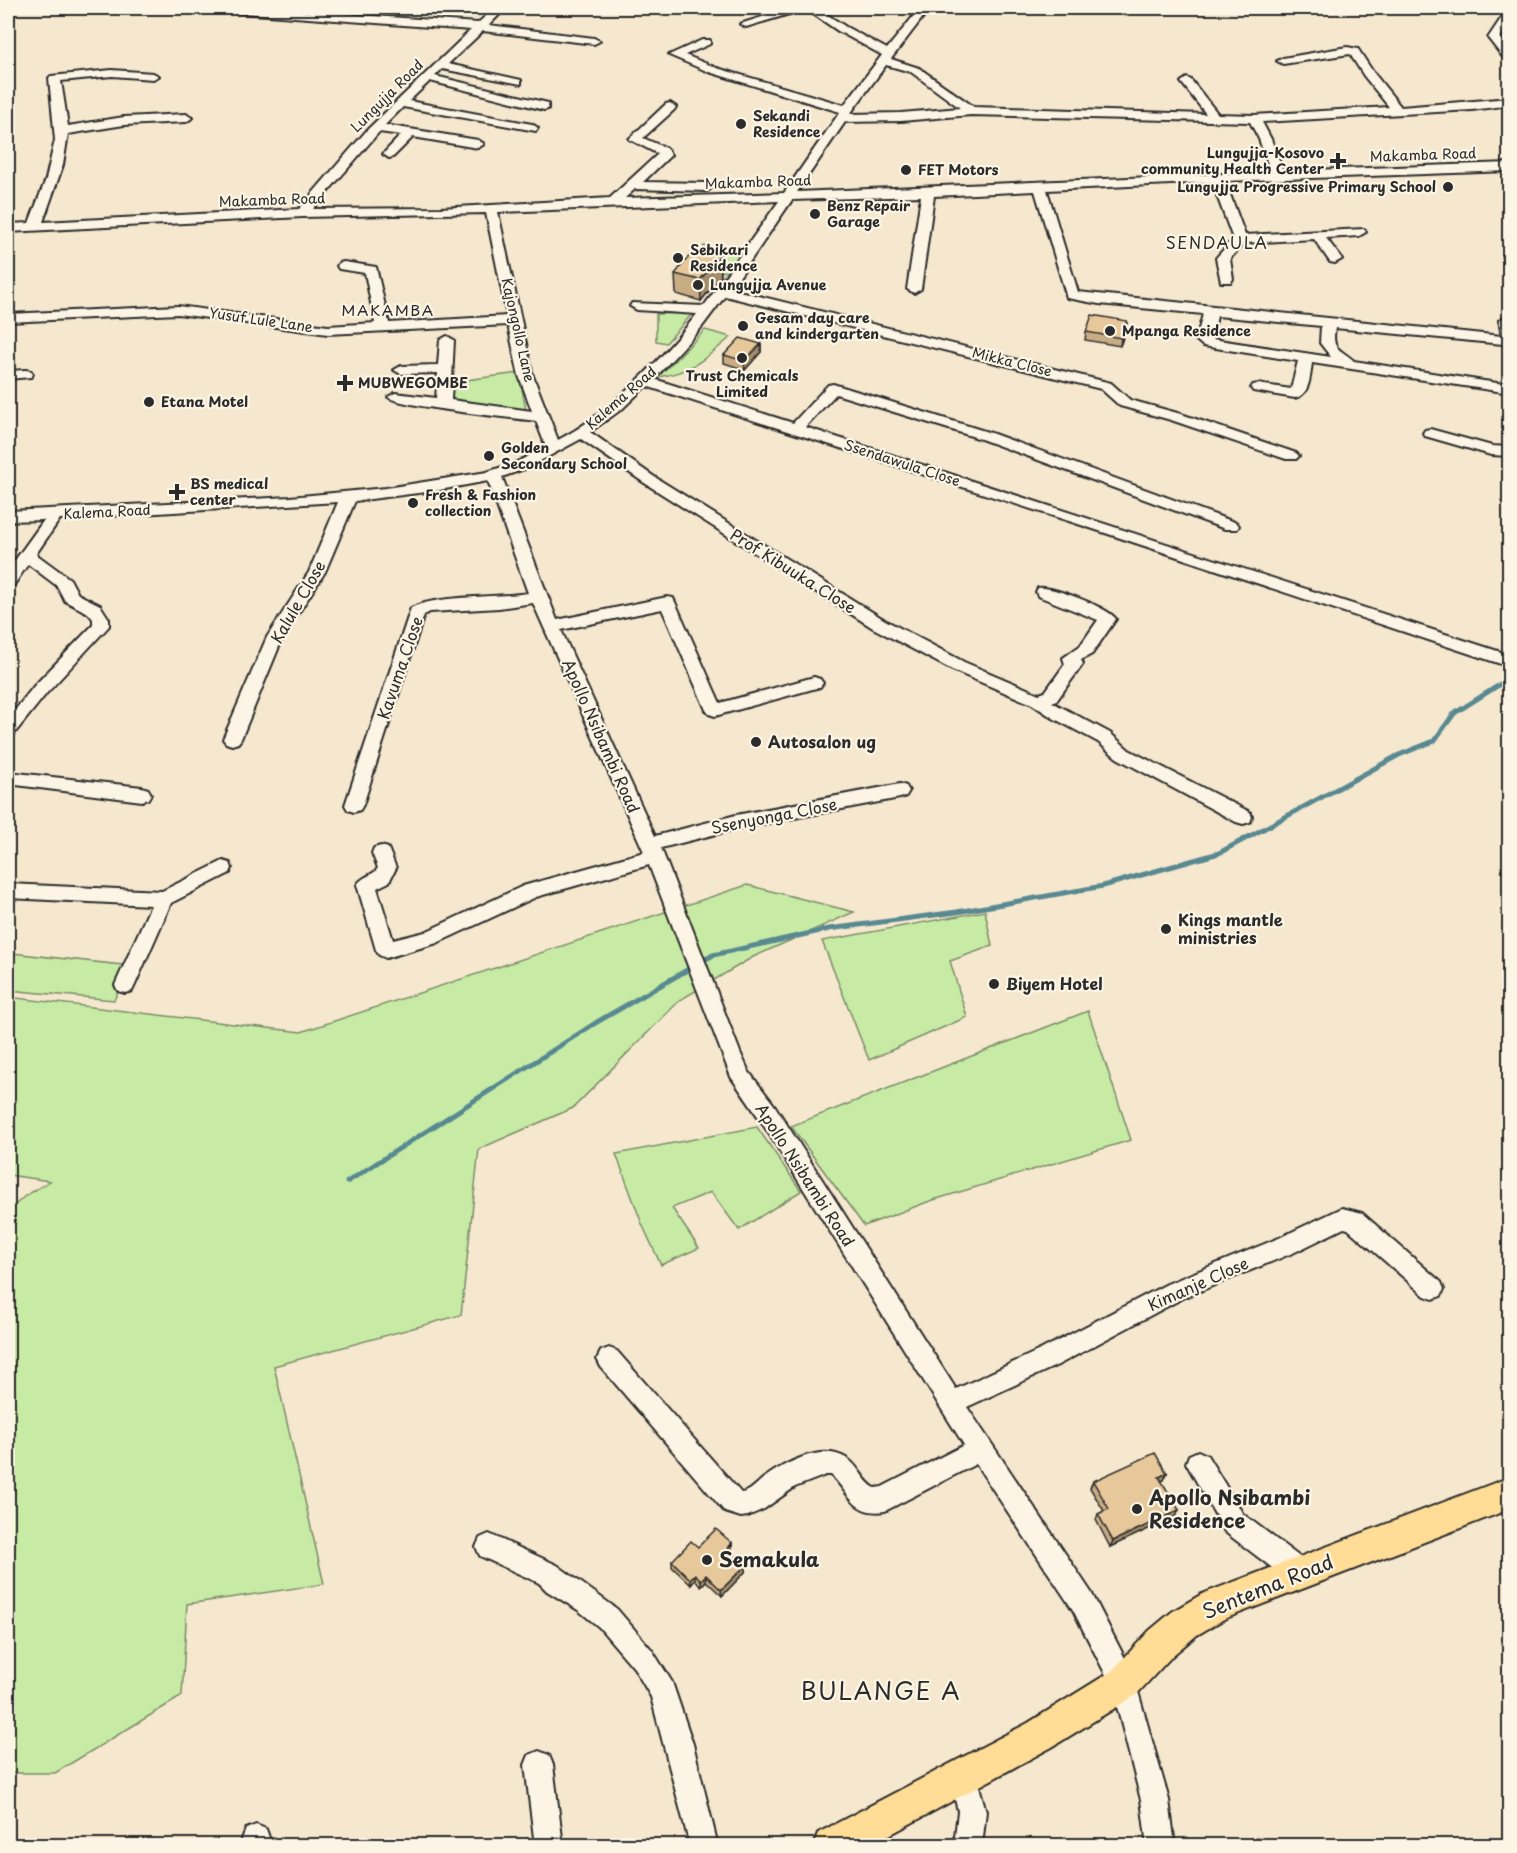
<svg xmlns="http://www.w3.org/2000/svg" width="1517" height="1853" font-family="'Playpen Sans',sans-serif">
	<rect width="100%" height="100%" fill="#f6e8ce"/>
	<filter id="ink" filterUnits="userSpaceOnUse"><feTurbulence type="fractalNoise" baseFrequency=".0167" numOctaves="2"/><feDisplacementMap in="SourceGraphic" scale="12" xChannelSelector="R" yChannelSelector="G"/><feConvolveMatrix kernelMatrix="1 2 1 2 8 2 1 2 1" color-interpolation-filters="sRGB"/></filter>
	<g filter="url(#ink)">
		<!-- green -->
		<path fill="#c7eba4" stroke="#798b68" stroke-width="1.5" d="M704,246L743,250L727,272L691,268Z
			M693,313L666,343L656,341V314Z
			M705,330L731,337C706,358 692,372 658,377Z
			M519,373L526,410L450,400L451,382Z
			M747,885L854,912L753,957L680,1000L573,1108L479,1149L461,1315L274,1366L324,1584L187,1604L182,1696L55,1773H8V1211L25,1196L50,1181L8,1175V997L301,1032Z
			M8,900H14L12,953L131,966L114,1000L8,990Z
			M985,911L992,946L950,961L967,1017L869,1060L822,941Z
			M1088,1011L1131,1140L930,1201L864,1226L791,1126Z
			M757,1127L801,1191L739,1230L711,1192L672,1208L699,1248L661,1265L642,1224L616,1154Z"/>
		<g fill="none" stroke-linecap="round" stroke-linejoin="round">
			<!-- stream-far1 -->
			<path stroke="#598991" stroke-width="4.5" d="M1455,713L1510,678"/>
			<!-- stream -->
			<path stroke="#598991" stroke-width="5" d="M347,1182L597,1022L713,955L829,929L957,912L1103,886L1219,853L1399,755L1434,741L1456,711"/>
			<!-- minor casing -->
			<g stroke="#2b2b2b" stroke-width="4">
				<path id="minor" d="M210,8H254L478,23L495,8H506L489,25L594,38L600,41L594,44L483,31L448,64L521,80V84L442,69L435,76L548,103V109L544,110L430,81L409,101L532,124L538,128L536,131L403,107L385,125L478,140L484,144L478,148L413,137L393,157L389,158L383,154L401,135L379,132L313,209L440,208L610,198L658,154L629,139L666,104L670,103L676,107L674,110L643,138L666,148L671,155L643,182L707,183L713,187L707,191L635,189L625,198L784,193L840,112L709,72L669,55L702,40H710V44L685,55L717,68L844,105L882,55L838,31L806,9L746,27L740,24L791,8H817L846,27L887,49L920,8H930L891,59L919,68L974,107L1206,114L1181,82L1187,78L1191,80L1218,114L1254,115L1389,107L1364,76L1350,54L1283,64L1277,61L1283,58L1347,47L1358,49L1373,72L1401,107L1510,98V105L1472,110L1262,122L1271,139L1283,171L1510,163V171L1225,181L1245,235L1364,229L1366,232L1359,236L1326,238L1342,259L1335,263L1330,262L1314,239L1244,243L1230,259L1233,279L1231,282H1221L1216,258L1233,239L1212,182L1047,190L1078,292L1502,336L1499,320L1506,316L1510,317V342L1503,344L1335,328C1331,351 1340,348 1354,361L1510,385V393L1312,363C1310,376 1310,395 1295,398L1253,391L1251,388L1253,385L1258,384L1291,389L1298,361L1203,346L1196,340L1203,314L1099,304L1067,298L1035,191L934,196L921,289L914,293L907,289L921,196L792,200L731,289L1111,383L1130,400L1181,414L1296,453L1299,456L1296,459H1286L1171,420L1120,406L1101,389L725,296L701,328L654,379L793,423L828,385L833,384L991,433L1237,523L1239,526L1237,529H1225L981,439L836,394L805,427L1510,655V667L1072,522L646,386L622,409L590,432L653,476L885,620L964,662L1039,694L1045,692L1065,664L1063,658L1080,646L1098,620L1038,596L1036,592L1038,588C1051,585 1109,608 1116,619L1092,654L1081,660L1083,664L1057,700L1052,702L1110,733L1129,750L1250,812L1252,817L1250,822L1243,824L1236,822L1117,758L1098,742L1053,718L1032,704L952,670L873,628L643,482L581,439L527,468L502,477L557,620L667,597L673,598L675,602L720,703L814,677L820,679L823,683L820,687L715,716L709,714L706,710L662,609L561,630L655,836L736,815L900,784L906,786L909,791L906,796L900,798L736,829L661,848L740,1052L749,1072L775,1106L956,1389L1042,1349L1167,1284L1279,1238L1342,1208L1362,1213L1441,1282L1444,1289L1441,1296L1433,1299L1425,1296L1348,1229L1344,1228L1295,1252L1183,1298L1058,1365L967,1407L1091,1592L1133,1674L1169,1800L1175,1846H1147L1141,1800L1112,1687L1073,1610L976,1464L885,1511C853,1516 850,1493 831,1475H826L795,1487L764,1509L748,1516L741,1517L725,1512L601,1367L597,1359L601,1351L609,1348L617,1351L741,1493C751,1492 757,1483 764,1478C785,1463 822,1443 846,1458C859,1465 862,1481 875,1488L882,1487L964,1445L759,1118L731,1077L649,865L536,897L437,943L386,958L379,955L376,950L357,885C362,876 373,876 378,868L372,853L374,848L381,846L388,848L396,868L389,882L377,888L393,940L425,932L523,886L644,852L533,603L499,608L430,612L424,615L363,805L360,810L354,812L348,810L345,805L411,608C437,595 496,598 528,593L488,481L434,491L355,501L325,572L283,637L241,739L238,743L232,745L226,743L223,739L267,637L309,572L338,502L60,519L36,554L70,579L78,594L100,605L109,619V626L46,694L14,734L8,736V719L34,686L93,625V619L88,613L65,601L57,586L28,564L14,585L8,586V570L44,520L8,521V511L290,497L386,488L487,472L517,462L546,447L536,421C514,418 396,406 388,397L395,393L436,398L438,373L401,374L394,370L401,366L438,365L440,340L447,336L454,340L451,400L532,411L519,376L508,325L328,334L178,314L8,322V314L178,306L328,326L375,323L365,273L339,269L337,266L339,263L344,262L376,267L389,323L507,316L486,213L303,217L8,232V224L29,223L46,179L55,140L49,78L51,76L112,70L153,73L159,76L153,79L112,76L61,81L68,126L124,117L186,114L192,118L186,122L124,125L68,134L63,165L43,222L299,209L368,129L471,30L215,11ZM886,65L911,72L960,108L901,113L850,114ZM971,115L1250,122L1259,139L1271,172L797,192L845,122L901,121ZM779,201L704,306L632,303L630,306L637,310L697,314C660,361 612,412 558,440L533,376L498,212ZM1217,316L1321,326L1320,343L1331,357L1212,339Z
					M1510,10V22L1500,38L1510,51V62L1506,61L1488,38L1506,11Z
					M26,370L31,371L33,374L31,377L8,379V371Z
					M1430,429L1492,446L1510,447V456L1491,455L1425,436L1423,433L1425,430Z
					M8,772L142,787L148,789L151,794L148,799L142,801L8,784Z
					M223,861L230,863L232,868L230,873L171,903L135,985L132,991L125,993L118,991L115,985L151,905L8,898V884L162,891Z
					M1198,1451L1207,1455L1243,1514L1309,1564L1313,1573L1309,1582L1300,1586L1291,1582L1225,1532L1186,1463L1189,1455Z
					M489,1534L557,1565L617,1609L652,1650L672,1682L693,1744L718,1846H690L651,1697L634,1668L599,1627L578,1610L547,1591L539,1583L480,1556L476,1547L480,1538Z
					M539,1751L549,1755L553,1765L563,1846H535L525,1765L529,1755Z
					M963,1761L973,1765L986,1811L982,1846H954L958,1811L949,1775L953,1765Z
					M256,1825L266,1829L272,1846H244L242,1839L246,1829Z"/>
			</g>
			<!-- major casing -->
			<g stroke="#2b2b2b" stroke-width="4">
				<path id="major" d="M1510,1477V1509L1224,1619L1197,1635L1173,1655L1136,1695L1052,1747L869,1846H813L818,1833L1028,1723L1112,1671L1149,1631L1173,1611L1202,1594Z"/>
			</g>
			<!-- minor -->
			<use href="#minor" fill="#fcf5e5" fill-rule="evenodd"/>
			<!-- major -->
			<use href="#major" fill="#ffdd96" fill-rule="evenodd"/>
		</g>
		<!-- wall -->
		<path fill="#c7ac84" stroke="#2b2b2b" stroke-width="1.5" d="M720,255L721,276L701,301L676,294L675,274Z
			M1127,321L1126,329L1120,346L1085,340L1086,332Z
			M761,344V352L745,370L724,363V355Z
			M1167,1473L1164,1480L1161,1481L1176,1516L1110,1547L1096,1520L1098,1514L1104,1511L1090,1488L1093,1481Z
			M732,1543V1550L731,1551L746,1565V1571L722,1596L706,1581L701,1586L695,1580L691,1585L672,1567V1561L698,1547Z"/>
		<!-- shaded-wall -->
		<path fill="#a28c6c" stroke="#2b2b2b" stroke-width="1.5" d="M720,255L721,276L701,301L700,280Z
			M1127,321L1126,329L1120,346L1121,338Z
			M761,344V352L745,370L744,361Z
			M1167,1473L1164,1480L1156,1483L1159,1477Z
			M1179,1510L1176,1516L1110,1547L1113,1541Z
			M732,1543V1550L728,1554V1548Z
			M746,1565V1571L722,1596L721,1590Z
			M695,1574V1580L691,1585L690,1579Z
			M706,1575V1581L701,1586V1580Z"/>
		<!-- building -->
		<path fill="#e7c89a" stroke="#2b2b2b" stroke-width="1.5" d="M694,250L720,255L700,280L675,274Z
			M1092,315L1127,321L1121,338L1086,332Z
			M740,338L761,344L744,361L724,355Z
			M1155,1453L1167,1473L1159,1477L1179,1510L1113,1541L1098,1514L1109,1509L1093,1481Z
			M716,1529L732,1543L728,1548L746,1565L721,1590L706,1575L701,1580L695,1574L690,1579L672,1561L691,1541L698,1547Z
			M1295,1841L1299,1845H1291Z
			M1311,1841L1316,1845H1307Z"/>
	</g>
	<!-- markers -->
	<g fill="#2b2b2b" stroke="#fcf5e5" stroke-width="2">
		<circle cx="741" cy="124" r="6"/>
		<path d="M1335 152h6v6h6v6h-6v6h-6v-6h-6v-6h6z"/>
		<circle cx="906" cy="170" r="6"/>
		<circle cx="1448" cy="187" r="6"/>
		<circle cx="815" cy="214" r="6"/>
		<circle cx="678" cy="258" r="6"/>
		<circle cx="698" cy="285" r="6"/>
		<circle cx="743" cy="326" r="6"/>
		<circle cx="1110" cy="331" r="6"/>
		<circle cx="742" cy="358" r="6"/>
		<path d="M342 374h6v6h6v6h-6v6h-6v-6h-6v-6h6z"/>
		<circle cx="149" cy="402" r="6"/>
		<circle cx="489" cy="456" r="6"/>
		<path d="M174 483h6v6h6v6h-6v6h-6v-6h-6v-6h6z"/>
		<circle cx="413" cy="503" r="6"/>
		<circle cx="756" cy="742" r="6"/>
		<circle cx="1166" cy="929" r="6"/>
		<circle cx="994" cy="984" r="6"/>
		<circle cx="1137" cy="1509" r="6"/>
		<circle cx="707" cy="1560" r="6"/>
	</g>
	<g text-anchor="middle" stroke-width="4.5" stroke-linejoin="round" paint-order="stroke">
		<!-- far-street labels -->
		<g font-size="14" fill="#2b2b2b" stroke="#fcf5e5">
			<text transform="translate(387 96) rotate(-45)" y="5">Lungujja Road</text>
			<text transform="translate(1423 155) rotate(-2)" y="5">Makamba Road</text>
			<text transform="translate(758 182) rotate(-2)" y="5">Makamba Road</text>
			<text transform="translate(272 200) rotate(-2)" y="5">Makamba Road</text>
			<text transform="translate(261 320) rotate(8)" y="5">Yusuf Lule Lane</text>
			<text transform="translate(518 330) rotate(77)" y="5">Kajongollo Lane</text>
			<text transform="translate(1012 362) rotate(14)" y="5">Mikka Close</text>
			<text transform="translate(621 398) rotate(-41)" y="5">Kalema Road</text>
			<text transform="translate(902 463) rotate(18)" y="5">Ssendawula Close</text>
			<text transform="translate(107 512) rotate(-3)" y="5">Kalema Road</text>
		</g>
		<!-- far-poi labels -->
		<g font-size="14" font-weight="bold" fill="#2b2b2b" stroke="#fcf5e5" text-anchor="start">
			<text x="753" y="121">Sekandi<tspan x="753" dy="16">Residence</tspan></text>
			<text x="1324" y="158" text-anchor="end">Lungujja-Kosovo<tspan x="1324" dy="16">community Health Center</tspan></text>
			<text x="918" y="175">FET Motors</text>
			<text x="1436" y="192" text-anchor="end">Lungujja Progressive Primary School</text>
			<text x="827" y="211">Benz Repair<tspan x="827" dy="16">Garage</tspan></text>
			<text x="690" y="255">Sebikari<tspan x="690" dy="16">Residence</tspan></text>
			<text x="710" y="290">Lungujja Avenue</text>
			<text x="755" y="323">Gesam day care<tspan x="755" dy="16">and kindergarten</tspan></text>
			<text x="1122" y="336">Mpanga Residence</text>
			<text x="742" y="381" text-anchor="middle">Trust Chemicals<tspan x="742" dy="16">Limited</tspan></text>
			<text x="358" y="388">MUBWEGOMBE</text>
			<text x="161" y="407">Etana Motel</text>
			<text x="501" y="453">Golden<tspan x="501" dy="16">Secondary School</tspan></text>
			<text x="190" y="489">BS medical<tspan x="190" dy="16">center</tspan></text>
			<text x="425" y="500">Fresh &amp; Fashion<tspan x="425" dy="16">collection</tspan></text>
		</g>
		<!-- far-neighbourhood labels -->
		<g font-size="15" letter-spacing="1.5" fill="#2b2b2b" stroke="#fcf5e5">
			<text x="388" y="316">MAKAMBA</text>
		</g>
		<!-- far-quarter labels -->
		<g font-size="16" letter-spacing="1.5" fill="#2b2b2b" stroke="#fcf5e5">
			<text x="1217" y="249">SENDAULA</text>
		</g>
		<!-- street labels -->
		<g font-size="16" fill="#2b2b2b" stroke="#fcf5e5">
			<text transform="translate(793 571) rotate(32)" y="6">Prof Kibuuka Close</text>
			<text transform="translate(298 602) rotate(-60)" y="6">Kalule Close</text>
			<text transform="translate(400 668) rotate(-71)" y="6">Kavuma Close</text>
			<text transform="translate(601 736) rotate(66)" y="6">Apollo Nsibambi Road</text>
			<text transform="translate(774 816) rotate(-11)" y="6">Ssenyonga Close</text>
			<text transform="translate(805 1175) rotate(57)" y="6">Apollo Nsibambi Road</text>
			<text transform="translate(1198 1284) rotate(-24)" y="6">Kimanje Close</text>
		</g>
		<!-- poi labels -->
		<g font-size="16" font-weight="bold" fill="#2b2b2b" stroke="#fcf5e5" text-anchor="start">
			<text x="768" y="748">Autosalon ug</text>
			<text x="1178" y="926">Kings mantle<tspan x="1178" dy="18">ministries</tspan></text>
			<text x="1006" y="990">Biyem Hotel</text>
		</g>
		<!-- near-poi labels -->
		<g font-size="20" font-weight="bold" fill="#2b2b2b" stroke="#fcf5e5" text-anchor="start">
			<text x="1149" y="1505">Apollo Nsibambi<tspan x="1149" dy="23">Residence</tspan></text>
			<text x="719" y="1567">Semakula</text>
		</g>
		<!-- near-street labels -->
		<g font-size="20" fill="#2b2b2b" stroke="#fcf5e5">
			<text transform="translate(1268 1587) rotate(-22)" y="7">Sentema Road</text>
		</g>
		<!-- near-quarter labels -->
		<g font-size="24" letter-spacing="1.5" fill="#2b2b2b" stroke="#fcf5e5">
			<text x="881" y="1700">BULANGE A</text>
		</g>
	</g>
	<!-- margin -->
	<rect width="1517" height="1853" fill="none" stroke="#fcf5e5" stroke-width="30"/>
	<rect x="15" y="15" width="1487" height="1823" fill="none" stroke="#2b2b2b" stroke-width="2" filter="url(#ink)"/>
</svg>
